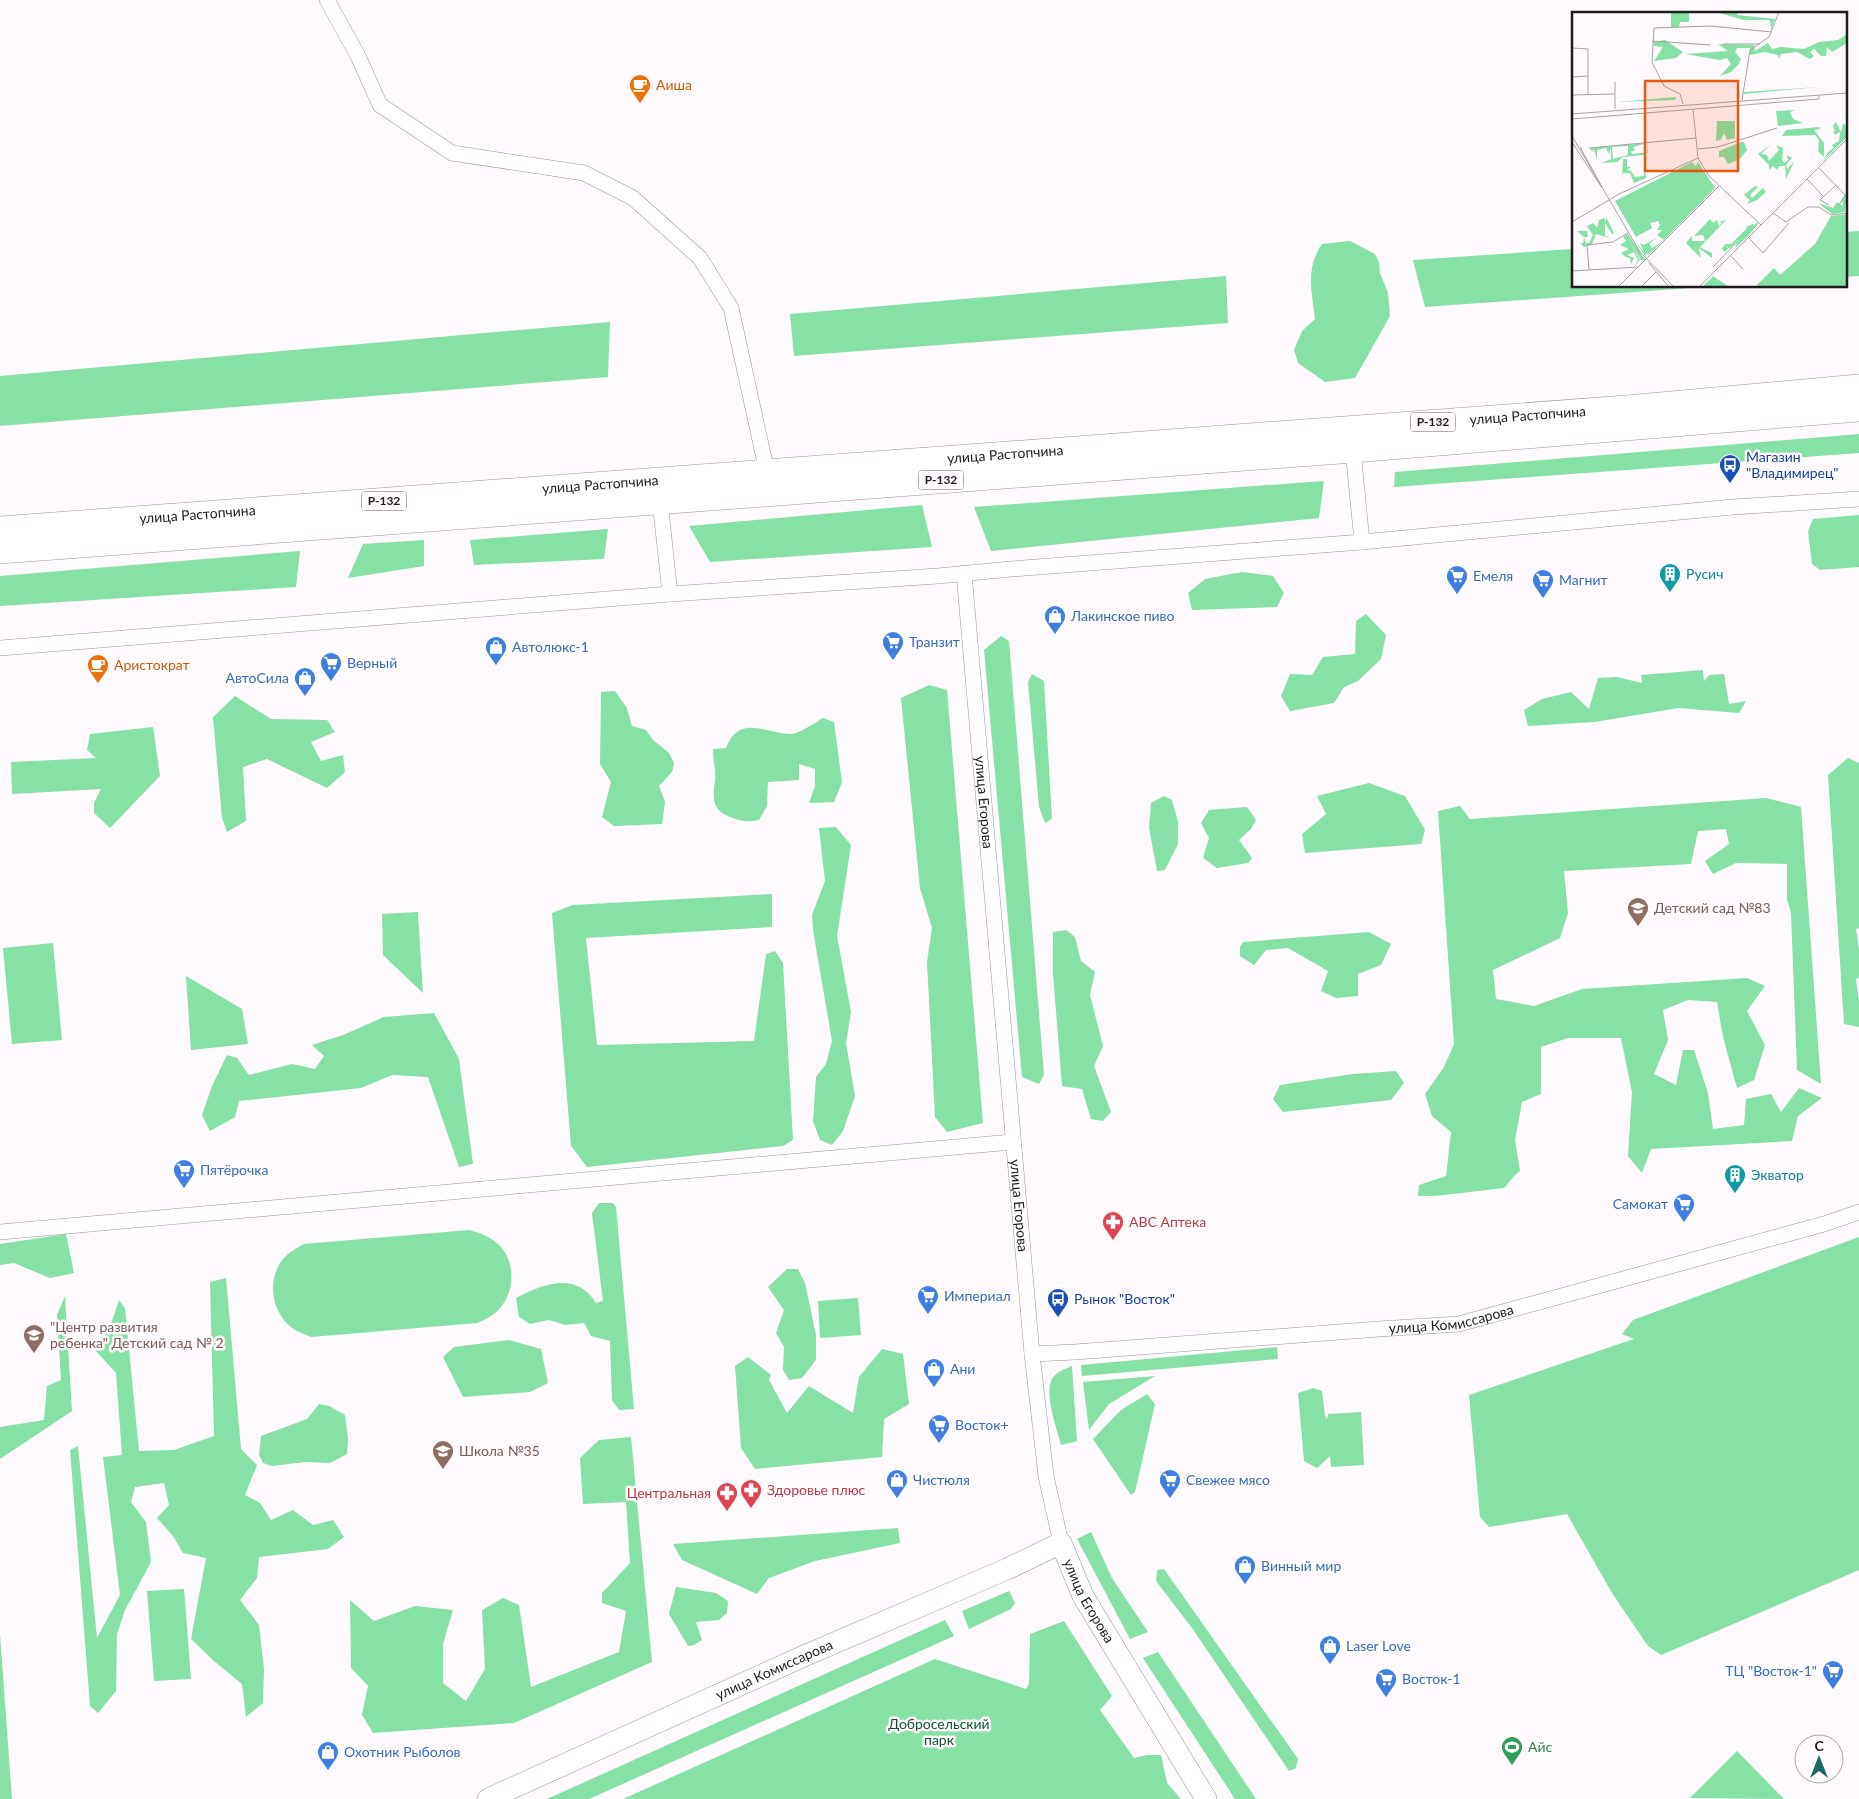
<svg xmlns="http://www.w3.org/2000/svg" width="1859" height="1799" font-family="Lato,sans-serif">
	<rect width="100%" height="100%" fill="#fefafe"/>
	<!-- green -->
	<path fill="#85e1a5" d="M1859,231V276L1845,277V232Z
		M1350,241L1375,254L1379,262L1380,273L1388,293L1390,316L1355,378L1325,382L1298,363L1294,350L1302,331L1315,319C1312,293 1305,268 1322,244Z
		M1573,249V286H1718L1425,307L1413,260Z
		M1226,276L1228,323L794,356L790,314Z
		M610,322L608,377L0,426V376Z
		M1859,434V453L1394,487L1395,472Z
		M1324,481L1319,518L991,551L974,507Z
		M922,505L932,547L710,562L689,526Z
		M1859,515V567L1820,570L1812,564L1808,531L1813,519Z
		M608,529L604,559L474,565L470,540Z
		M424,540V566L348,578L363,544Z
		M300,551L296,587L0,606V576Z
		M1242,572L1273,576L1284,593L1277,607L1192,610L1188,593L1205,579Z
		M1366,614L1386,635L1381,659L1358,681L1344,687L1334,703L1290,711L1281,696L1290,674L1312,675L1323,657L1355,654L1356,621Z
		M1001,636L1009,641L1044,1075L1039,1084L1022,1077L984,650Z
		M1703,670L1704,681L1709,675L1724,674L1729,704L1746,701L1739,713L1678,708L1595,722L1528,726L1524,710L1542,699L1571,692L1589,709L1598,678L1617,677L1642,683L1641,675Z
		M1032,674L1044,681L1052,819L1045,823L1039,807L1028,682Z
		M929,685L947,690L983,1123L947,1132L935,1117L927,962L932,928L920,888L901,698Z
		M615,691L627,708L632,726L646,730L653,740L669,753L674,763L672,772L659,786L665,802L662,824L614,826L602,817L611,782L600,764L601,692Z
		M235,696L271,719L327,720L335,732L311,742L321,761L343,755L345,772L327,788L267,759L243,767L246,821L227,832L222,818L213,717Z
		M823,718L834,722L842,782L834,802L809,803L815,786V769L799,764V780L768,782L767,806L759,820C748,822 743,822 733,818C713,811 712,801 715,781C716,771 713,759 713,749L726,748C740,713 765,734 791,734C799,734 816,722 823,718Z
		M153,727L160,776L110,828L94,813V803L101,789L12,794L11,762L96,758L87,750L90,734Z
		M1848,758L1859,763V928L1856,929L1859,949V978L1856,979L1859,1001V1027L1844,1024L1828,775Z
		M1369,783L1405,796L1425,830L1421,844L1305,853L1302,834L1326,814L1317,796Z
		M1164,796L1172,800L1178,822V844L1165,870L1157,871L1149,828L1151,803Z
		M1766,798L1801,807L1821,1084L1797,1070L1791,913L1787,899V864L1736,863L1713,874L1705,861L1729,844L1726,829L1698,831L1691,864L1564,871L1568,913L1560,938L1493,970L1496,999L1534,1006L1582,989L1747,978L1765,986L1747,1011L1765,1045L1754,1080L1737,1088L1723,1037L1717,1002L1688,1000L1663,1010L1668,1040L1654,1074L1676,1085L1683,1050H1694L1708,1093L1713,1129L1744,1125L1746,1099L1771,1094L1781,1112L1799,1088L1822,1098L1798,1116L1792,1141L1651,1149L1642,1173L1628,1156L1632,1092L1621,1038H1568L1541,1047V1094L1522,1102L1515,1140L1520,1171L1515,1175L1504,1188L1435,1196H1418L1419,1185L1446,1176L1451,1132L1432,1116L1425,1094L1444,1067L1454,1044L1438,811L1460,806L1470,819Z
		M1247,807L1256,820L1251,829L1239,840L1252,858L1248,863L1217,868L1203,858L1209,838L1201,823L1209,810Z
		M836,827L851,845L837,936L851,1012L846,1043L855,1096L843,1131L832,1145L820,1140L813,1121L816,1077L826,1064L832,1041L813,930L812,915L825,881L819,828Z
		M772,894V927L586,938L597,1045L754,1041L766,954L775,951L783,963L793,1140L783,1146L587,1167L571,1146L552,913L573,905Z
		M418,912V913L423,993L383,955L382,914Z
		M1066,930L1075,937L1081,961L1095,972L1090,995L1103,1046L1094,1066L1111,1112L1103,1121L1091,1119L1082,1089L1062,1086L1053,974V932Z
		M1369,932L1391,944L1381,965L1358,974V996L1336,998L1321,991L1328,971L1288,948L1266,950L1254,965L1240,956V947L1243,942Z
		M53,943L62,1040L12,1044L3,948Z
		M186,976L242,1009L248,1044L191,1050Z
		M434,1013L459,1059L473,1164L459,1167L428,1077L392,1075L361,1088L239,1101L235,1117L210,1131L202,1115L212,1086L227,1055L237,1058L249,1075L292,1064L315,1069L324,1056L312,1045L343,1035L384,1017Z
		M1396,1071L1404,1083L1391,1100L1283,1112L1273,1099L1280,1085L1353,1074Z
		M599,1203H613L616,1207L634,1409L619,1410L612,1400L610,1341L591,1336L584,1323L565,1325L549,1320L530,1324L519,1317L516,1298C544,1284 576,1271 596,1303L603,1301L592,1213Z
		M469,1230C480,1233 488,1236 497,1243C519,1262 515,1301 491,1316C487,1319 481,1321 477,1323L311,1337C307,1335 301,1333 297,1331C274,1318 266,1286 280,1263C286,1254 295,1249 304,1244Z
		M66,1234L74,1273L50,1278L14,1263L0,1265V1244Z
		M1859,1237V1570L1661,1655L1648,1646L1612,1593L1567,1514L1489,1527L1480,1517L1469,1395L1634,1339L1622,1334L1633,1320Z
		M787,1269H798L805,1283L816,1335V1360L802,1378L789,1380L783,1370L784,1347L776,1333L784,1310L768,1287Z
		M226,1278L241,1449L257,1465L245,1495L260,1503L271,1520L293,1510L313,1525L333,1520L344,1537L328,1549L259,1557L257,1578L240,1600L259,1625L264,1669L263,1703L246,1717L242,1684L214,1661L191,1639L206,1558L183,1553L173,1536L157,1518L169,1505L164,1483L135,1487L131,1502L146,1522L151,1562L125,1610L117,1634L116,1691L98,1713L90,1706L70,1450L78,1446L97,1638L120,1595L103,1457L122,1455L116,1373L94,1349L109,1330L119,1300L125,1308L139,1451L174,1450L214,1436L210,1282Z
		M65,1296L72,1411L0,1459V1427L44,1420L47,1386L61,1380L57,1315Z
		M858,1298L861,1335L820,1338L818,1301Z
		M509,1340L541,1349L548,1383L530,1392L463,1397L443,1357L454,1347Z
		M1277,1347L1278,1359L1082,1376L1081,1365Z
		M882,1349L903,1354L909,1404L884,1419L882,1457L755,1469L741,1448L735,1366L748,1357L771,1375L769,1380L787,1413L809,1386L853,1413L859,1377Z
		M1072,1366L1077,1441L1061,1445C1057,1429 1044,1394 1052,1379C1056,1372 1065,1369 1072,1366Z
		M1155,1376L1109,1404L1089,1430L1083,1382Z
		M1313,1388L1322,1391L1325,1416L1327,1419L1328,1414L1361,1412L1364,1465L1331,1467L1330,1456L1317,1468L1304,1461L1298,1393Z
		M1147,1394L1155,1404L1135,1492L1131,1495L1093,1439L1121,1410Z
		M319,1404L329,1406L345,1415L348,1438L347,1454L330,1463L305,1462L272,1466L263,1463L259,1455L261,1436L307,1419Z
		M631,1437L652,1662L514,1723L373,1733L362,1715L368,1686L351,1668L350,1600L374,1621L415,1606L453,1610L443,1644V1683L466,1701L485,1669L482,1610L503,1598L519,1605L531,1687L619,1652L626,1611L602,1603V1593L630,1563L626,1502L583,1504L580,1458L599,1440Z
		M898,1528L900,1543L815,1561L769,1578L757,1594L682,1560L673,1544Z
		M1091,1532L1112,1578L1148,1632L1130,1639L1077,1539Z
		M1164,1569L1298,1759L1296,1768L1289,1771L1192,1628L1156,1581L1157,1570Z
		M676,1587L716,1593L728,1601L727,1613L719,1620L696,1622L702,1640L694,1645L688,1646L669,1614Z
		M184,1589L191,1679L154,1681L147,1591Z
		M1009,1591L1015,1603L1011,1609L969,1629L962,1611Z
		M945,1620L954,1636L589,1799H547Z
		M1064,1621L1112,1696L1100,1710L1134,1758L1147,1755H1161L1167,1783L1181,1799H623L935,1659L1026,1689L1029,1684L1030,1634Z
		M0,1634L12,1799H0Z
		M1158,1652L1256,1799H1235L1143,1658Z
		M1737,1751L1784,1799L1690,1798Z"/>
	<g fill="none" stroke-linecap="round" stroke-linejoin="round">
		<!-- minor casing -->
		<g stroke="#9c949b" stroke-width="16">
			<g id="minor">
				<path d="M327,0L358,56L380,105L452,153L584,173L633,198L700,258L731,308L767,472"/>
				<path d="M1353,450L1362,542"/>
				<path d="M660,501L670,594"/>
				<path id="s1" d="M964,573L1032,1354L1046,1476L1061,1543"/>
				<path d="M0,648L670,594L938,576L1011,569L1362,542L1733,507L1859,499"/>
				<path d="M0,1232L1012,1142"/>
				<path id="s2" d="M1032,1354L1075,1352L1379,1329L1459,1324L1824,1224L1859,1212"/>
			</g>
		</g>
		<!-- secondary casing -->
		<g stroke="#9c949b" stroke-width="22">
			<g id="secondary">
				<path id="s3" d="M488,1799L804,1656L1007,1569L1061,1543L1083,1596L1206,1799"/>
			</g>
		</g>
		<!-- trunk casing -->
		<g stroke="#9c949b" stroke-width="26">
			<g id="trunk">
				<path id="s4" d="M0,529L1627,408L1859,387"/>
				<path d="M0,551L1353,450L1859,409"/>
			</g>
		</g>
		<!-- minor -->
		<use href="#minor" stroke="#fff" stroke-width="15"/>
		<!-- secondary -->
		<use href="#secondary" stroke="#fff" stroke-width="21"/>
		<!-- trunk -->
		<use href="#trunk" stroke="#fff" stroke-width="25"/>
	</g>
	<!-- icons -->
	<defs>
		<g id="cafe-pin" transform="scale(1.125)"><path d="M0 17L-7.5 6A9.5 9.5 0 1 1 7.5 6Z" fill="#e8710a" stroke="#fefafe"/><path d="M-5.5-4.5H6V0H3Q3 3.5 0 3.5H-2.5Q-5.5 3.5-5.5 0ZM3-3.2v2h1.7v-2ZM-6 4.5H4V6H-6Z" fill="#fff"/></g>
		<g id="bus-pin" transform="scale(1.125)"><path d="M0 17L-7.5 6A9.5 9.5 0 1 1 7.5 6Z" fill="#1a4fb4" stroke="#fefafe"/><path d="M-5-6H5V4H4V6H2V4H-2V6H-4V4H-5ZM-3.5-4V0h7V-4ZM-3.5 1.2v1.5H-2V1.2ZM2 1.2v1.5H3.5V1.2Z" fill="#fff"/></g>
		<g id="building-pin" transform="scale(1.125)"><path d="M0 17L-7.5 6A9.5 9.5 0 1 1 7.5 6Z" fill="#0f9aa8" stroke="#fefafe"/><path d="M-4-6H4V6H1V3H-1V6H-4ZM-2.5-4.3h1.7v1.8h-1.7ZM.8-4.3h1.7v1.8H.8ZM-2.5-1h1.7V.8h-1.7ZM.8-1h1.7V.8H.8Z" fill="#fff"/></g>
		<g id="supermarket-pin" transform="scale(1.125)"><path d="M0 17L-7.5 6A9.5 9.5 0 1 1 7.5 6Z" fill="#3f7fe0" stroke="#fefafe"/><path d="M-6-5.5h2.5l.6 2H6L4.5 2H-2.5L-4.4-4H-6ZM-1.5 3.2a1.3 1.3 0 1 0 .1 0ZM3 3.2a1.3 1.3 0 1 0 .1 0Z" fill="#fff"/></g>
		<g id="shop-pin" transform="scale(1.125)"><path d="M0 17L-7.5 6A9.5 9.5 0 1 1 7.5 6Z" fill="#3f7fe0" stroke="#fefafe"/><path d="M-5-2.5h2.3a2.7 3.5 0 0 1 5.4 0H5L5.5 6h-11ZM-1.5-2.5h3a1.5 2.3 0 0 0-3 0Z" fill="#fff"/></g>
		<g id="school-pin" transform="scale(1.125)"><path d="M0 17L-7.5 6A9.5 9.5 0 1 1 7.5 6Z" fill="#8d6e63" stroke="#fefafe"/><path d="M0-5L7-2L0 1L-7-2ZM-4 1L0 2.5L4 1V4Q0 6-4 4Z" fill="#fff"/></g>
		<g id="pharmacy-pin" transform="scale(1.125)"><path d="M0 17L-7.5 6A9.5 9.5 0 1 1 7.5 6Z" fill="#e0444e" stroke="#fefafe"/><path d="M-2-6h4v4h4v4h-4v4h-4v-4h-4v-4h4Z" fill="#fff"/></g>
		<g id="stadium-pin" transform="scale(1.125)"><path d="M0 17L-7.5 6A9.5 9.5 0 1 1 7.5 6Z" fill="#2e9e5b" stroke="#fefafe"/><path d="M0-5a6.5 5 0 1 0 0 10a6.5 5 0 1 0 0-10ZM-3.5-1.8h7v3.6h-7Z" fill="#fff"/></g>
	</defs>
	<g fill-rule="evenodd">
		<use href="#cafe-pin" x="640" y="85"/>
		<use href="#bus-pin" x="1730" y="465"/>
		<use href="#building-pin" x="1670" y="574"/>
		<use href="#supermarket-pin" x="1457" y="576"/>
		<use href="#supermarket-pin" x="1543" y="580"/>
		<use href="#shop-pin" x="1055" y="616"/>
		<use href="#supermarket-pin" x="893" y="642"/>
		<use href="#shop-pin" x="496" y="647"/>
		<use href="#supermarket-pin" x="331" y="663"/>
		<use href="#cafe-pin" x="98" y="665"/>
		<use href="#shop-pin" x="305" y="678"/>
		<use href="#school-pin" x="1638" y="908"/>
		<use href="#supermarket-pin" x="184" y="1170"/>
		<use href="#building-pin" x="1735" y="1175"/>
		<use href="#supermarket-pin" x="1684" y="1204"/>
		<use href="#pharmacy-pin" x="1113" y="1222"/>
		<use href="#supermarket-pin" x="928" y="1296"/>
		<use href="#bus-pin" x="1058" y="1299"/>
		<use href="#school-pin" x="34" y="1335"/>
		<use href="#shop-pin" x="934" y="1369"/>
		<use href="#supermarket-pin" x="939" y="1425"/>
		<use href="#school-pin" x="443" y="1451"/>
		<use href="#shop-pin" x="897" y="1480"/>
		<use href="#supermarket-pin" x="1170" y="1480"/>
		<use href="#pharmacy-pin" x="751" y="1490"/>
		<use href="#pharmacy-pin" x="727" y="1493"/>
		<use href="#shop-pin" x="1245" y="1566"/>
		<use href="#shop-pin" x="1330" y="1646"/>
		<use href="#supermarket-pin" x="1833" y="1671"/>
		<use href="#supermarket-pin" x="1386" y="1679"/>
		<use href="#stadium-pin" x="1512" y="1747"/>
		<use href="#shop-pin" x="328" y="1752"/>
	</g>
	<g text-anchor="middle" stroke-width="5" stroke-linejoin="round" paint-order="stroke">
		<!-- shield labels -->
		<g fill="#fefafe" stroke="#625f62" stroke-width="1">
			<rect x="1410.5" y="412.5" width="45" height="19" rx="4"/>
			<rect x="918.5" y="470.5" width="45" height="19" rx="4"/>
			<rect x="361.5" y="491.5" width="45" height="19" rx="4"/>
		</g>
		<g font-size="12" font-weight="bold" fill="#1f1c1f">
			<text x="1433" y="426">Р-132</text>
			<text x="941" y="484">Р-132</text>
			<text x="384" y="505">Р-132</text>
		</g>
		<!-- food labels -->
		<g font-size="14" fill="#c56008" stroke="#fefafe" text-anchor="start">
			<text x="656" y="90">Аиша</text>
			<text x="114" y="670">Аристократ</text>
		</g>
		<!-- street labels -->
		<g font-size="14" fill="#1f1c1f" stroke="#fefafe">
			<text dy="5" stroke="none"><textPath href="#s4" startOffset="1532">улица Растопчина</textPath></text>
			<text dy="5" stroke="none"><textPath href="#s4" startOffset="1008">улица Растопчина</textPath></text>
			<text dy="5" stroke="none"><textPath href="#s4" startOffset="602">улица Растопчина</textPath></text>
			<text dy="5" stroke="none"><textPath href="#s4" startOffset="198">улица Растопчина</textPath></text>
			<text dy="5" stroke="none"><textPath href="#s1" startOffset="230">улица Егорова</textPath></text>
			<text dy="5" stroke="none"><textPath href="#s1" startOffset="635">улица Егорова</textPath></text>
			<text dy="5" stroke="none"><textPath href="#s2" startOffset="421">улица Комиссарова</textPath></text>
			<text dy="5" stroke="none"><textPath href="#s3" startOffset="692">улица Егорова</textPath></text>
			<text dy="5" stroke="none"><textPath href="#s3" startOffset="314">улица Комиссарова</textPath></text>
		</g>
		<!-- transit labels -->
		<g font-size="14" fill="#164399" stroke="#fefafe" text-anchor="start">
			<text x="1746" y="462">Магазин<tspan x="1746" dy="16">"Владимирец"</tspan></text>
			<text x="1074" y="1304">Рынок "Восток"</text>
		</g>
		<!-- culture labels -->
		<g font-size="14" fill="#0d838f" stroke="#fefafe" text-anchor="start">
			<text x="1686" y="579">Русич</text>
			<text x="1751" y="1180">Экватор</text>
		</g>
		<!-- shop labels -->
		<g font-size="14" fill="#366cbe" stroke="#fefafe" text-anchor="start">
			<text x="1473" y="581">Емеля</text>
			<text x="1559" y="585">Магнит</text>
			<text x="1071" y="621">Лакинское пиво</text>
			<text x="909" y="647">Транзит</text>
			<text x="512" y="652">Автолюкс-1</text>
			<text x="347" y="668">Верный</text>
			<text x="289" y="683" text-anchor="end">АвтоСила</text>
			<text x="200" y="1175">Пятёрочка</text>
			<text x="1668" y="1209" text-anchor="end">Самокат</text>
			<text x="944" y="1301">Империал</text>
			<text x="950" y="1374">Ани</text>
			<text x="955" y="1430">Восток+</text>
			<text x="913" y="1485">Чистюля</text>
			<text x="1186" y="1485">Свежее мясо</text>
			<text x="1261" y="1571">Винный мир</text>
			<text x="1346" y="1651">Laser Love</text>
			<text x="1817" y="1676" text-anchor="end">ТЦ "Восток-1"</text>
			<text x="1402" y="1684">Восток-1</text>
			<text x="344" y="1757">Охотник Рыболов</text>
		</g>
		<!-- education labels -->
		<g font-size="14" fill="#785e54" stroke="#fefafe" text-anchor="start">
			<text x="1654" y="913">Детский сад №83</text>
			<text x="50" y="1332">"Центр развития<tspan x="50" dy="16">ребенка" Детский сад № 2</tspan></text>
			<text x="459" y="1456">Школа №35</text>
		</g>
		<!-- health labels -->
		<g font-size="14" fill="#be3a42" stroke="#fefafe" text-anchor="start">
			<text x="1129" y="1227">ABC Аптека</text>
			<text x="767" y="1495">Здоровье плюс</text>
			<text x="711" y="1498" text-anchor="end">Центральная</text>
		</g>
		<!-- park labels -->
		<g font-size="14" fill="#0c5630" stroke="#fefafe">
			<text x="939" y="1729">Добросельский<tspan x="939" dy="16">парк</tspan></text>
		</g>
		<!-- leisure labels -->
		<g font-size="14" fill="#27864d" stroke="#fefafe" text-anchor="start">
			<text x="1528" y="1752">Айс</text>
		</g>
	</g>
	<!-- overview -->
	<g transform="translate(1572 12)">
		<rect width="275" height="275" fill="#fefafe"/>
		<path d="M99,0H117V10H108L107,15H99ZM144,0H166L165,3L203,7L199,18L198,8H172ZM275,22V31L260,40L255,35L254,44H249L242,37L238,40L242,44L238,47L225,40L209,42L207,47L206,43L193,40L178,43V36H165L163,40L169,47L167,52L159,60L148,64L159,52L155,46L148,48L113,42L156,39L146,32L182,33L183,39L196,31L200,37L209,35L232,37L247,30L266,28ZM93,28L111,40L104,46L82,49L91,35L82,34L81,30ZM246,75L172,82V80ZM104,85L103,88L45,90ZM223,98L218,100L221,107L231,111L206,114L204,99ZM163,109V126L155,128L152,121L149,128L144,129L145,109ZM264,110L269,120L271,111L275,115V125L251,149L256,140L262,136L260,133L267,129L268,120L263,123L261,119H263L261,114ZM247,115L248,117L242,118L252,131V145L246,139L247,128L243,123L210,124L214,118ZM169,130H172L175,138L167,148L156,152L152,145H147V139ZM76,131L61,135L63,139H59L60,142L75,140L76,134V140L72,143L51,145L45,150L30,151L39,147V136L37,142L34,136L25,138V148L22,137L20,140L18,136ZM56,134V143L41,147L40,135ZM206,131L211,136L210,148L213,151L216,148L215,143L220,146L214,153L215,157L222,150L214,167L213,154H207L205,158L201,154L197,158V153L186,142L199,133L189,142L195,143L197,149L207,138L204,133L210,136ZM51,147H55V155H59L55,158L59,159L63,165L72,164L73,150L74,166L62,171L58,161H51L50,167ZM120,150L124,154L126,150L143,176L92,228L85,223L90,218H85L88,213L86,209L78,211L80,216L64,225L43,189ZM183,174L186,175L178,183L180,186L191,176L194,180L185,188L175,192L178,188L172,183ZM275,180L273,200L260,202L246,191L261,196L265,190L271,194L270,188ZM275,202V275H183L202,256L208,263L243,232L259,204ZM34,205L42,221L40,222L33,211V224L41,227L24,222L20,232L12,235L8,231H11L12,225L5,219H15L16,225H12L14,231H17L21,223L15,214L21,211L25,216L27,208L32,206L34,210ZM138,207L141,211L145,208L147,214L150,211L147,210L154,208L128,235L140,241V246L127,236L129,246L114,231L120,224V229H133L131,223L122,224ZM184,210L186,212L177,223L163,236L166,228L157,237L154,233L156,237L152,240L150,236L154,232H159L176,215H173L181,212L183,214ZM56,222L73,248H69L57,229L68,248L63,253L66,248L62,240L55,243L62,246L59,252L58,246L54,245L49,241L57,237L48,233L54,229L51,225ZM86,225L77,232L80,236L91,229L76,243L74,241V245L63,229L72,240L68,231L72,233ZM160,246L141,264L157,275H130Z" fill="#85e1a5" fill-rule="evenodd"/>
		<path fill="none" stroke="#a5a1a5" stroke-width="1" d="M80,29L139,33M151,32H188M0,36L16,37V82M0,65L16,64M43,70V97M0,83L43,82M170,88L178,38L197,25L207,0M111,92L108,82L92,74L80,50L82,16L139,14L200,20M121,97L126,146M0,102L275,81M0,107L247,87V84M0,124L68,240L102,275M0,130L30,176M8,135L30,175M17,136L124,126M125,137L146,135L205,116M247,156L273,183L267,193M235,167L251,184M257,193L248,188L264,173M201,201L214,210L236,195H247L259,203L275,201M0,210L47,182L126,146L137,164L189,213M177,226L191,241L217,211M159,244L171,257M74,247L147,174M77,251L97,275M141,255L165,230M17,257L15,233L41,230L56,221M0,259L66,255M46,275L74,247M69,275L84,260M127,275L275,127"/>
		<path fill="#e8590c" fill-opacity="0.15" stroke="#e8590c" stroke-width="2.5" d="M73,69H166V159H73Z"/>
		<rect width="275" height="275" fill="none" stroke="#1f1c1f" stroke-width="2.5"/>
	</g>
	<!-- north arrow -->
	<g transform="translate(1819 1759)"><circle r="24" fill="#fefafe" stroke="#a5a1a5"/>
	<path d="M0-4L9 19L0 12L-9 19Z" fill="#1d6966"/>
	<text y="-8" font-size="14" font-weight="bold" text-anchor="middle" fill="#1f1c1f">С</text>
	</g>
</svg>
